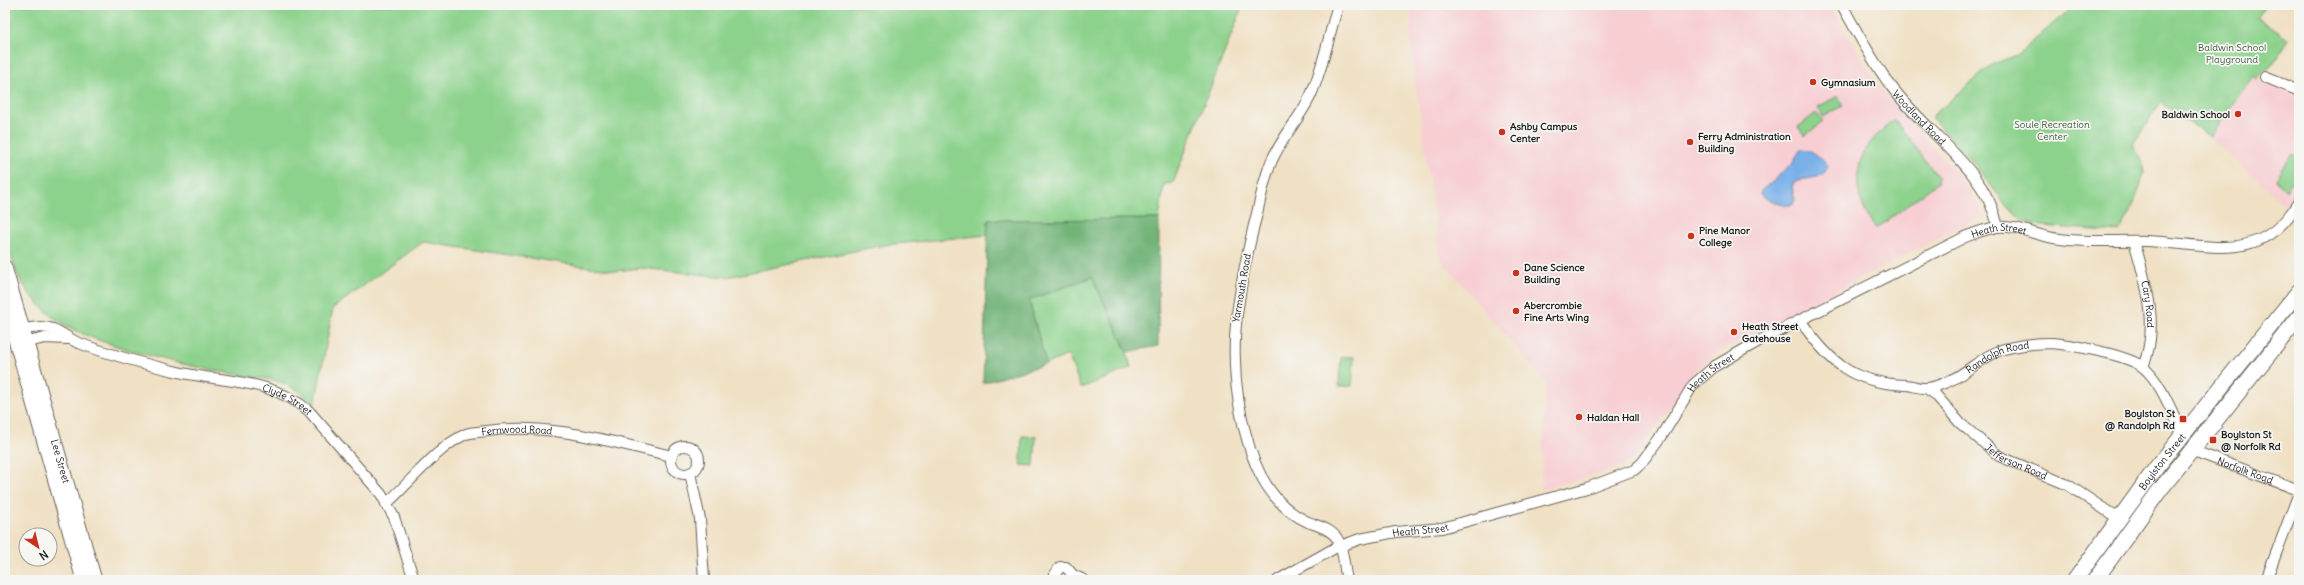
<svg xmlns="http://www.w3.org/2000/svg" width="2304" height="585" font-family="Delius,sans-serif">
	<rect width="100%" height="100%" fill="#f6f6f2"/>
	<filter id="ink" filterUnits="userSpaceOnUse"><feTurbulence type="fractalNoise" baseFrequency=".025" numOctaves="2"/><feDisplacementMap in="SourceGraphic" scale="8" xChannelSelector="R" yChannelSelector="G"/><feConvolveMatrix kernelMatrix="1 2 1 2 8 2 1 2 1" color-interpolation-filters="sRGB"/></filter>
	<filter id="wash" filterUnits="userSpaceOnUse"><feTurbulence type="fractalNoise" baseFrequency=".012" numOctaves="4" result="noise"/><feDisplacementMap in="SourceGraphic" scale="16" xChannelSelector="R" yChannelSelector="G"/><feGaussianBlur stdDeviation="0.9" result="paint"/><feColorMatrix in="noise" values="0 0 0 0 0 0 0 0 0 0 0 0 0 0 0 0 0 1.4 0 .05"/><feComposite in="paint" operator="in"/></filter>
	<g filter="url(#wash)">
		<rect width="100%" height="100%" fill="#f0e1c5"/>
		<!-- built -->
		<path fill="#f7cfd3" d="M1412,5H1830L1876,83L1956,173L1981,207V216L1717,353L1695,372L1640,450L1629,462L1615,469L1541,490L1546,382L1440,259L1410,40Z
			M2250,12L2289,40L2268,71L2264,70L2257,79L2299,98V184L2287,207L2201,130Z"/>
		<!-- green -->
		<path fill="#8cd28c" stroke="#547754" d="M5,5H1243L1173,183L1164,184L1159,219L988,220L987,235L884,245L727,277L641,268L616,271L423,242L333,308L315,404C287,377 264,379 228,373C195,367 163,360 130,350C85,337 46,323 21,281C13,267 10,250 5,234Z
			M2075,5H2265L2257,17L2289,40L2268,71L2264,70L2257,79L2253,76L2210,137L2161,103L2133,144L2142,161L2144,174L2131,212L2119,232L2041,226L2025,221L2008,208L1976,166L1931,117L1993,64L2017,55Z
			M1838,96L1843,106L1823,117L1818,107Z
			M1816,113L1823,121L1805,136L1798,127Z
			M1895,120L1938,177L1937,183L1876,229C1846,187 1853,149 1895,120Z
			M2292,154L2299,158V170L2286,191L2275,179Z
			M1092,277L1127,352L1131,368L1081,388L1068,355L1046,364L1029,300Z
			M1341,357H1354L1352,386H1339Z
			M1022,436L1036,437L1034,466L1021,465Z"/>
		<!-- forest -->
		<path fill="#71b478" stroke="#46684a" d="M1159,219L1158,346L1127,352L1092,277L1029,300L1046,364L983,383L988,220Z"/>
		<!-- water -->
		<path fill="#79b0e8" stroke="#4a6682" d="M1801,149C1812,149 1820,157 1828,166C1823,182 1806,176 1794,182L1792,187L1795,200L1792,205C1782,206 1767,202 1760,194L1762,190L1791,165Z"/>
	</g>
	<g filter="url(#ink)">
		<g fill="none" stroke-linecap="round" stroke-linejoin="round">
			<!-- minor casing -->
			<g stroke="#666157" stroke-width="12">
				<g id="minor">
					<path d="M1338,5C1329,35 1323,68 1310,97C1299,119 1282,138 1272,160C1263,180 1260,204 1254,225C1235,305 1224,368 1250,449C1260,480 1277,508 1308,522C1318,526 1332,529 1338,540C1344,551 1344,568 1347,580"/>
					<path id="s1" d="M1842,5C1857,32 1872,61 1891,86C1925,132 1986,168 1998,227"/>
					<path d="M2265,77L2299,91"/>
					<path id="s2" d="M2134,241C2146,283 2160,325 2143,367"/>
					<path id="s3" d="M1800,320C1830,363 1852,383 1906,385C1912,385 1920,389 1926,388C1933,388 1941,384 1947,382C1967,374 1983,355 2004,349C2019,345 2037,343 2052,343C2073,345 2127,355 2143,367C2162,383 2172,413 2183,435"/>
					<path id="s4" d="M17,331C28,328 41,325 53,329C62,332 70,340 79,343C110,355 145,364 178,372C225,383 270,378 309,411L381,494L394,517L414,580"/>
					<path d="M20,344L45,338L67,339"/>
					<path id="s5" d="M1926,388L1935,394L1960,423L1999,456L2068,485L2119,519"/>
					<circle cx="685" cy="460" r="14"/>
					<path id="s6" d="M2191,450L2299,490"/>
					<path d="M690,473L700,519L704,580"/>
					<path id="s7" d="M386,504C410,483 437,447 466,434C472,432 480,432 487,431C548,422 612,442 672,456"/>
					<path d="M1054,580L1055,574L1060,567H1066L1073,575L1084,580"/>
					<path id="s8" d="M1278,580L1335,548L1360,539L1396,532L1442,528L1587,488L1634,470L1642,463L1662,436L1693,385L1715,366L1759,341L1965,237C1975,233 1986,229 1997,227C2018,225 2039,237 2060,239C2089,243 2119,240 2148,241C2209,244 2262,266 2299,201"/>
					<path d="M2266,580L2299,493"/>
				</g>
			</g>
			<!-- major casing -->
			<g stroke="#666157" stroke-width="15">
				<g id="major">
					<path id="s9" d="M5,267L95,580"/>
					<path d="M5,304L83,580"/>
				</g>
			</g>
			<!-- highway casing -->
			<g stroke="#666157" stroke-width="17">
				<g id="highway">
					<path id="s10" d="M2075,580L2156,468L2299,291"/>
					<path d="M2095,580L2159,491L2299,317"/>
				</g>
			</g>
			<!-- minor -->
			<use href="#minor" stroke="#fff" stroke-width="10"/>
			<!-- major -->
			<use href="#major" stroke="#fff" stroke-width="13"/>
			<!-- highway -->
			<use href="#highway" stroke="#fff" stroke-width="15"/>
		</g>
	</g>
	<!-- markers -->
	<g fill="#c8321e" stroke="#f6f6f2" stroke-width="1.5">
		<circle cx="1813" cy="82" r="4"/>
		<circle cx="2238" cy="114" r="4"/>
		<circle cx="1502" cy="132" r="4"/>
		<circle cx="1690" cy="142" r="4"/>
		<circle cx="1691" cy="236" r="4"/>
		<circle cx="1516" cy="273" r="4"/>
		<circle cx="1516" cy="311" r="4"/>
		<circle cx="1734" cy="332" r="4"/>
		<circle cx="1579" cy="417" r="4"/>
		<rect x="2179" y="415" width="8" height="8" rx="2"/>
		<rect x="2209" y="436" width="8" height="8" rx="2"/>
	</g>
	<g text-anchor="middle" stroke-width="3.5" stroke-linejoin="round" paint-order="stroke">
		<!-- park labels -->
		<g font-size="10" fill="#435c43" stroke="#f6f6f2">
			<text x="2232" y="51">Baldwin School<tspan x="2232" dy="12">Playground</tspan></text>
			<text x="2052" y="128">Soule Recreation<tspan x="2052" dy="12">Center</tspan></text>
		</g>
		<!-- poi labels -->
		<g font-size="10" font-weight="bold" fill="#1c1c1c" stroke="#f6f6f2" text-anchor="start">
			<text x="1821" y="86">Gymnasium</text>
			<text x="2230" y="118" text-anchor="end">Baldwin School</text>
			<text x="1510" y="130">Ashby Campus<tspan x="1510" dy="12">Center</tspan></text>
			<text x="1698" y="140">Ferry Administration<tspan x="1698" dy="12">Building</tspan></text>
			<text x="1699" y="234">Pine Manor<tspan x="1699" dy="12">College</tspan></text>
			<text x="1524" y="271">Dane Science<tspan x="1524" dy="12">Building</tspan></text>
			<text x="1524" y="309">Abercrombie<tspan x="1524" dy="12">Fine Arts Wing</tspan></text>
			<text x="1742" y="330">Heath Street<tspan x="1742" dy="12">Gatehouse</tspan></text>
			<text x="2175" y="417" text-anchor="end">Boylston St<tspan x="2175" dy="12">@ Randolph Rd</tspan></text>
			<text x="1587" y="421">Haldan Hall</text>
			<text x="2221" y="438">Boylston St<tspan x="2221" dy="12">@ Norfolk Rd</tspan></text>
		</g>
		<!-- street labels -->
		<g font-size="10" fill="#1c1c1c" stroke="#f6f6f2">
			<text dy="4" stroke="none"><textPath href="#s1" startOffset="137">Woodland Road</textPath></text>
			<text dy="4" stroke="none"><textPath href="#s8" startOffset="825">Heath Street</textPath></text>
			<text transform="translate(1241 288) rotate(-80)" y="4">Yarmouth Road</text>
			<text dy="4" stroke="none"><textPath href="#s2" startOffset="65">Cary Road</textPath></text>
			<text dy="4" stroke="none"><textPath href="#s3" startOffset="230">Randolph Road</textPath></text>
			<text dy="4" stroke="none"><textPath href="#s8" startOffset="501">Heath Street</textPath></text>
			<text dy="4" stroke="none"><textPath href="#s4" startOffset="283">Clyde Street</textPath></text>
			<text dy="4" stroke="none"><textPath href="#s7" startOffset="158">Fernwood Road</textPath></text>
			<text dy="4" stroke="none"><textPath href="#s5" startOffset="118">Jefferson Road</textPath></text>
			<text dy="4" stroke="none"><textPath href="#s9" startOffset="202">Lee Street</textPath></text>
			<text dy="4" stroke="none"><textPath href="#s10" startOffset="147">Boylston Street</textPath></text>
			<text dy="4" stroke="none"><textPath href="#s6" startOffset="58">Norfolk Road</textPath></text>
			<text dy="4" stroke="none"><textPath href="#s8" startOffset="153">Heath Street</textPath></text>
		</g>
	</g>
	<!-- margin -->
	<rect width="2304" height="585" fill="none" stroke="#f6f6f2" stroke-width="20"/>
	<!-- north arrow -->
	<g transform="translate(38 547) rotate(145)"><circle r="19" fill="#f6f6f2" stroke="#9f9f9c"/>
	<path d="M0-3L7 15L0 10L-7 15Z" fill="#c8321e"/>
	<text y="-6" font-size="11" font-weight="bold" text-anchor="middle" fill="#1c1c1c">N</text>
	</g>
</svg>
